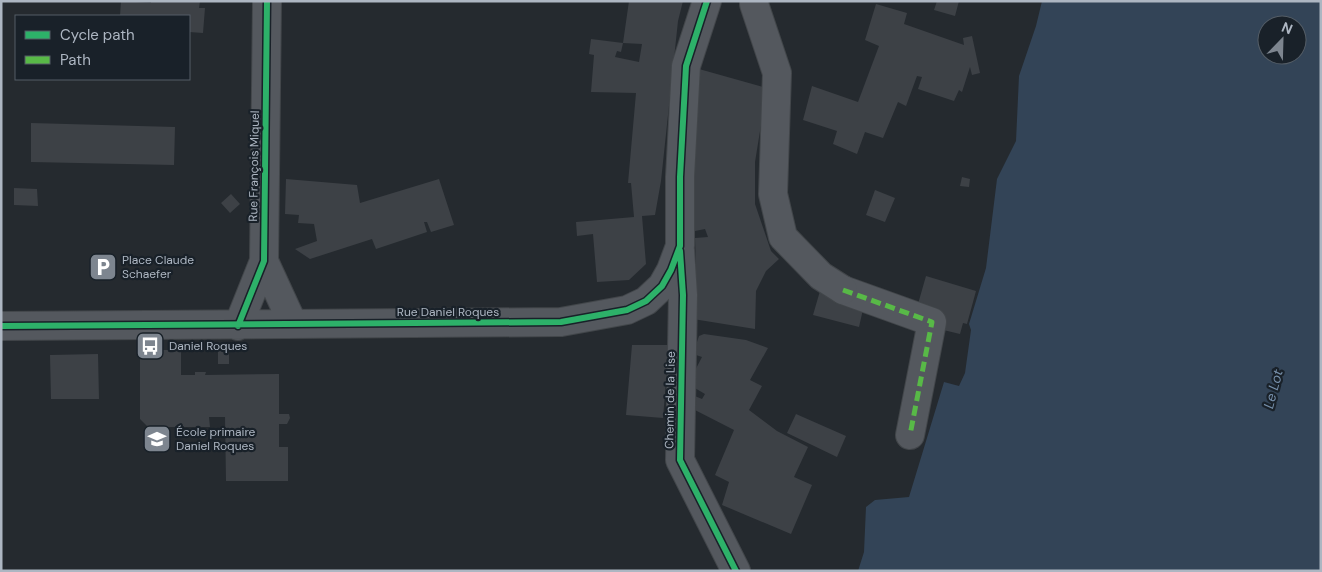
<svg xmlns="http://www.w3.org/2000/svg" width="1322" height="572" font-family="'DM Sans',sans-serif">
	<rect width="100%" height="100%" fill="#252a2f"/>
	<!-- water -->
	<path fill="#334457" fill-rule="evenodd" d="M1042,1H1321V571H858L864,552L866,507L875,500L909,497L944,382L959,386L965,373L971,330L969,324L986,268L997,179L1016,141L1019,76L1036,26ZM1267,25H1297V55H1267Z"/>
	<!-- building -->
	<path fill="#3d4146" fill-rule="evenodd" d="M121,1L151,3V1H200L199,8H205L203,33L189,32V16H120Z
		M629,1H683L678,21L661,181L655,215L642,216L646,264L629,280L597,282L593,234L577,236L576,222L634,217L631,183H628L636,93L591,92L594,55L589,54L591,39L623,43ZM623,43L642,44L639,62L615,57L617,51L621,52Z
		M937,1H959L955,16L934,10Z
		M876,4L907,13L904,24L964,45L963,38L972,36L980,73L972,75L970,67L962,92L959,90L954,101L918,89L922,77L917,76L906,106L898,102L883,138L865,132L857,154L833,144L837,131L803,120L812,86L858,102L879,46L865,40Z
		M699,69L767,88L755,162V204L771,251L779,259L766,271L756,291L755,329L693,319L696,270L695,238L708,237L705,229L695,231L693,182Z
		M31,123L175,127L174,165L31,162Z
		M962,177L970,179L969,187L960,186Z
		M286,179L357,185L360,203L439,179L454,225L431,232L427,222H424L427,232L376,249L372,239L310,259L295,249L317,241L314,224L298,223L299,215L285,214Z
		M14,188L37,189L38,206L14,205Z
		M875,190L895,198L885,222L866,215Z
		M231,194L240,204L230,213L221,203Z
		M926,276L976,291L967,324L963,323L960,334L935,328L916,311Z
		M820,291L864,305L859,327L813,315Z
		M704,334L746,340L768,348L750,380L762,386L749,410L777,431L808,447L794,477L812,485L791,534L722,505L729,482L715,475L734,430L691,408L690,394L702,399L705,394L688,384L702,357L693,354L699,336Z
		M632,345H669L663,418L626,415Z
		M229,349V364H218V350Z
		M140,350H181V375H195V372H206L205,375L279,374V414H289L290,418L287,424H279V447H288V481H226L225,417H209L210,427H148L140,419Z
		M98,354L99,399H51L50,355Z
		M796,414L846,436L837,457L787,433Z"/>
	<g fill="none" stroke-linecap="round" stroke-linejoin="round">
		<!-- pedestrian casing -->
		<g stroke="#42464a" stroke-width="30">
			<path id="pedestrian" d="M843,290L932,322L910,435"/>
		</g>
		<!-- minor casing -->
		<g stroke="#42464a" stroke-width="30">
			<path id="minor" d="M754,4L777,73L773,194L783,237L821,276L843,290
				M680,250L683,295L680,460L736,571
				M264,261L293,324
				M1,326L561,322L627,310L646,301L662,286L671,270L680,246V177L686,66L707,1
				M238,326L264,261L267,1"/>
		</g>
		<!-- pedestrian -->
		<use href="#pedestrian" stroke="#54585e" stroke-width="28"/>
		<!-- minor -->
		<use href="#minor" stroke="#54585e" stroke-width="28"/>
		<!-- quiet -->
		<path stroke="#58b947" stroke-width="5" stroke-dasharray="10 5" stroke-linecap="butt" d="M843,290L932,322L910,435"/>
		<!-- cycleway casing -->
		<g stroke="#192129" stroke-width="9">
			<path id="cycleway" d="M680,251L683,295L680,460L736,571
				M1,326L561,322L627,310L646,301L662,286L671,270L680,246V177L686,66L707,1
				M238,326L264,261L267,1"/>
		</g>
		<!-- cycleway -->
		<use href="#cycleway" stroke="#2db169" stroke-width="6"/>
	</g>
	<!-- icons -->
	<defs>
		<g id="parking-square" transform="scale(1.4375)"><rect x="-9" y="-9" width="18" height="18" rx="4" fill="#7d858f" stroke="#192129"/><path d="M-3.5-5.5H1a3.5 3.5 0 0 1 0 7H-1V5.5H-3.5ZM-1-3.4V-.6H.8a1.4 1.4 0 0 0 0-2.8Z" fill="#fff"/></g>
		<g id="bus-square" transform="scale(1.4375)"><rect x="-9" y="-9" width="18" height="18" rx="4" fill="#7d858f" stroke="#192129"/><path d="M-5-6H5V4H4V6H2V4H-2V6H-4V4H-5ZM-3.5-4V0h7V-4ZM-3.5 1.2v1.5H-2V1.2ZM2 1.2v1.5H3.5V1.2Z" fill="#fff"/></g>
		<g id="school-square" transform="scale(1.4375)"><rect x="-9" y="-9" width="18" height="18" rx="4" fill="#7d858f" stroke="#192129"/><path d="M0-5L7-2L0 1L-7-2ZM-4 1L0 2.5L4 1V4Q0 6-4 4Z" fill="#fff"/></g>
	</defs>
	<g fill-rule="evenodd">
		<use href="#parking-square" x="103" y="267"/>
		<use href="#bus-square" x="150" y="346"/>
		<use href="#school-square" x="157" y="439"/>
	</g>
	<g text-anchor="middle" stroke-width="4.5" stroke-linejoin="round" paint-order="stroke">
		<!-- street labels -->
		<g font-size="12" fill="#adb6c2" stroke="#192129">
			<text transform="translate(254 166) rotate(-89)" y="4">Rue François Miquel</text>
			<text x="448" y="316">Rue Daniel Roques</text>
			<text transform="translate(670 400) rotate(-89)" y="4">Chemin de la Lise</text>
		</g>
		<!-- poi labels -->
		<g font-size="12" fill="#adb6c2" stroke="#192129" text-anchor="start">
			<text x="122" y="264">Place Claude<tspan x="122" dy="14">Schaefer</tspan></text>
			<text x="169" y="350">Daniel Roques</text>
			<text x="176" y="436">École primaire<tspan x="176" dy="14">Daniel Roques</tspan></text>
		</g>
		<!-- water labels -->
		<g font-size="14" font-style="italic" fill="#768faa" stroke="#192129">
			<text transform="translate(1273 389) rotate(-75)" y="5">Le Lot</text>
		</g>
	</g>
	<!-- border -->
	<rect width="1322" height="572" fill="none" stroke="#adb6c2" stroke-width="5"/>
	<!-- legend -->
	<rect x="15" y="15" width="175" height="65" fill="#192129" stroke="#545d66"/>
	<rect x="25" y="31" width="25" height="8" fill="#2db169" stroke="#545d66"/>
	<text x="60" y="40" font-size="15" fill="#adb6c2">Cycle path</text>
	<rect x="25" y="56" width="25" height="8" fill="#58b947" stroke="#545d66"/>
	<text x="60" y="65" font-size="15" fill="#adb6c2">Path</text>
	<!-- north arrow -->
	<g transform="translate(1282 40) rotate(23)"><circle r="24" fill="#192129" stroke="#545d66"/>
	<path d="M0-4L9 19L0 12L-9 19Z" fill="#7d858f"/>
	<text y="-8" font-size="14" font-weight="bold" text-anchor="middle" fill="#adb6c2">N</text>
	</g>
</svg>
